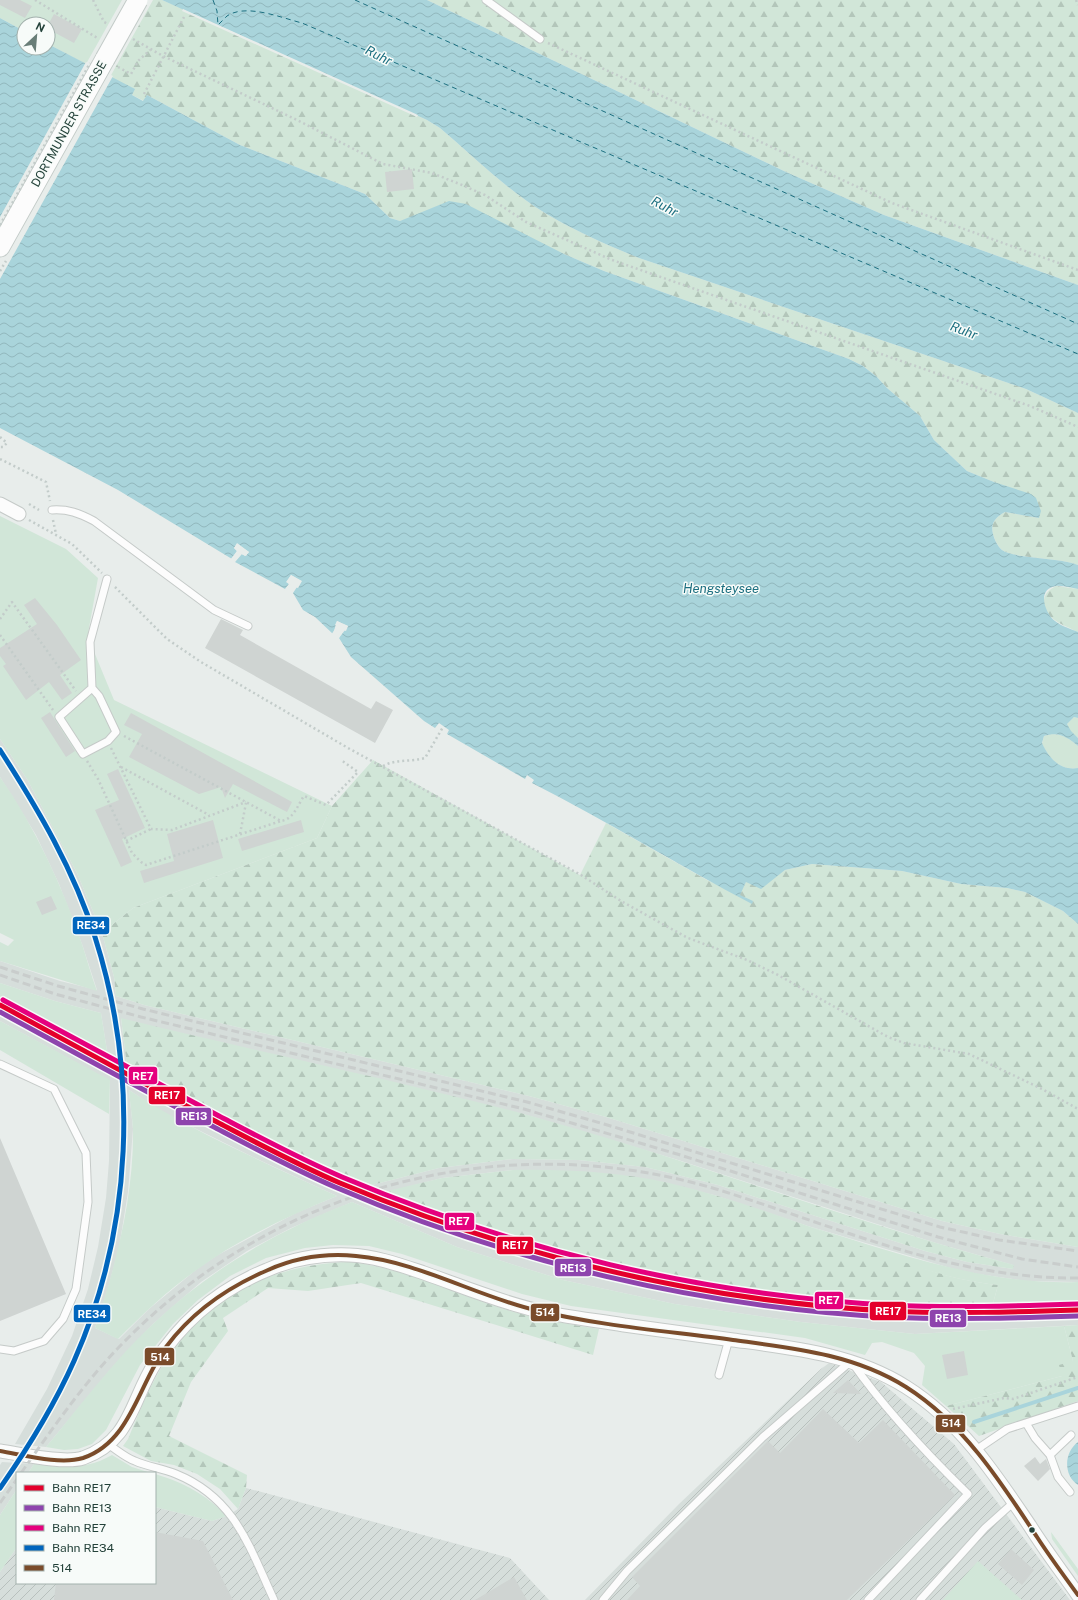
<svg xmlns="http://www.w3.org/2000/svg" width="1078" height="1600" font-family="'Public Sans',sans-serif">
	<defs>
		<pattern id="industrial-furrows" width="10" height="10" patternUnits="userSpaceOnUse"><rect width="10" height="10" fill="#d6dedb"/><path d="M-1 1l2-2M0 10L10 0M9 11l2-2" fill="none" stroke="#b8c0bd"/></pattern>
		<pattern id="forest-firs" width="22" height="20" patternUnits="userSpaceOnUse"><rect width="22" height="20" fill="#d1e6d8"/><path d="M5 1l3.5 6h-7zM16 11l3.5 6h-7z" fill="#b3c6ba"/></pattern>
		<pattern id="water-waves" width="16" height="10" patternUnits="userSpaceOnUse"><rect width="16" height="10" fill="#a9d4db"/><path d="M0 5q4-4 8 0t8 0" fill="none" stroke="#91b7bd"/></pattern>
	</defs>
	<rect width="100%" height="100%" fill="#e8edeb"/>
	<!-- built -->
	<path fill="#d6dedb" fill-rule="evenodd" d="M0,739L27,779L77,873L102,933L114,977L116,996L144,1005L529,1096L606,1117L942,1221L1000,1234L1078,1247V1282L1026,1281L964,1272L808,1226L714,1195L644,1179L537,1170H513L442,1178L380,1194L527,1244L599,1263L691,1281L833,1300L953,1306H1031L1078,1303V1325L915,1334L801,1322L675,1304L563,1280L457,1247L352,1202L291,1228L247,1251L201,1282L153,1324L110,1370L46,1447L15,1444L47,1389L72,1336L88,1289L98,1247L106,1198L109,1161L110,1081L0,1021V998L108,1057L101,1013L55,1001L0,983V961L60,981L97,990L82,944L59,884L36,835L0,777ZM121,1019L523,1114L675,1159L936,1243L1013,1265V1269L967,1262L925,1251L718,1185L645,1167L578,1160L513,1159L439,1168L364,1187L264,1138L127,1066ZM129,1090L162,1112L255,1158L337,1196L296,1213L216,1256L197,1269L149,1309L119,1339L95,1328L106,1295L119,1248L128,1192L133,1129Z
		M2,1462L34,1464L28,1473H17V1489L0,1515V1465Z"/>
	<!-- industrial -->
	<path fill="url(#industrial-furrows)" d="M829,1363L881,1382L954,1444L1070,1600H585L679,1504L821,1369Z
		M246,1488L510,1558L549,1600H0V1572L17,1547V1583H155V1507L212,1521L227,1516L238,1509Z"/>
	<!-- green -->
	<path fill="#d1e6d8" d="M0,0H122L86,64L48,44V24H24V31L0,18Z
		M0,516L66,549L98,578L87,639L90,642L114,700L332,806L317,838L133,908L102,933L77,873L27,779L0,739Z
		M1074,717L1078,718V738L1070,731L1067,724Z
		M1050,734C1063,734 1069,738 1078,746V768C1060,771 1049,758 1042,744L1044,736Z
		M0,777C35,827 62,885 82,944C87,959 91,975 97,991L0,961V942L8,946L14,940L0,933Z
		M0,983L55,1001L101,1013L108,1057L0,998Z
		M0,1021L110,1080L109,1114L0,1050Z
		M129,1090C194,1133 267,1163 337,1196C289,1216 240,1238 198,1269C169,1289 143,1314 118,1339L95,1328C116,1265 134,1196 133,1129C132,1116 130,1103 129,1090Z
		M352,1202L457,1247L563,1280L675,1304L801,1322L915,1334L1064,1326L1073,1361L1062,1376L946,1406L922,1385L925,1366L914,1353L882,1342L872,1343L865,1355L805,1338L571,1306L522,1294L402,1254L369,1246L333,1245L305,1248L266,1258L230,1276L198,1300L173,1324L140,1365L106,1430L92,1444L78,1449L64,1450L46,1447C81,1405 114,1360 154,1323C211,1269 278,1230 352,1202Z
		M808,1226C897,1253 984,1285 1078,1282V1303L992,1307L998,1285C932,1278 869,1250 808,1226Z
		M112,1455L132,1467L151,1473H28L34,1464C62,1468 86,1470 112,1455Z
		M155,1474C185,1483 205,1494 227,1516L212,1521L155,1507Z
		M17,1489V1547L0,1572V1515Z
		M1051,1532L1078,1569V1576L1052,1539Z
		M978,1561L1022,1600H943Z"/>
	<!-- forest -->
	<path fill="url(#forest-firs)" d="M153,0H162L183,9L427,120L440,128C474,157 507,190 545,213C575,231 607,245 639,258L1026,389L1078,413V565C1059,557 1014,559 1002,550C997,545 995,540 993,534C990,523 996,517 1005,512L1039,518L994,482L967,471L934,440L920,416L887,388L877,377L863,366L849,359L604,271L564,254L407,219L400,221L390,218L365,194L240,145L147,95L144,101L132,95L134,89L110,77Z
		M427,0H1078V285L884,215L786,172Z
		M1056,586L1078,589V632C1064,625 1043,619 1044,600C1045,593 1050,589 1056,586Z
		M373,760L580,875L606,823L707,880L753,901L739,895L746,882L775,877L785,870L812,864L902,871L961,884L1007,888L1025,892L1063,911L1078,924V1247L1000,1234L942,1221L606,1117L529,1096L144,1005L116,996L114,977L102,933L133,908L317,838L332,806Z
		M121,1018C255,1051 391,1079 524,1114C689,1159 849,1221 1014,1265L1013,1269L967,1262L925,1251L718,1185L645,1167L578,1160L512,1159L439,1168L364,1187L264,1138L127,1066Z
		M513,1170C565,1169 619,1172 669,1183C716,1194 763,1210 808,1226C870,1248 931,1278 998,1285L992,1307L833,1300L691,1281L599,1263L527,1244L379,1193L442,1178Z
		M349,1262C399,1267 444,1289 492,1305C526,1317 563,1323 599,1329L593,1355L361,1283L308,1291L268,1288L223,1318L228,1331L191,1382L169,1436L247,1475L246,1488L238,1509L220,1489L197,1474L174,1465L151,1461L123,1446L128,1439C138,1415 148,1390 161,1368C202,1299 270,1264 349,1262Z
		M1078,1325V1401L979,1436L946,1406L1062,1376L1059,1365L1073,1361L1064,1326Z"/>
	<!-- water -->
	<path fill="url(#water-waves)" d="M162,0H427L786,172L884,215L1078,285V413L1026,389L639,258C607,245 575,231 545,213C507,190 474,157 440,128L427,120Z
		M0,18L24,31V48H48V44L135,89L132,95L143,101L147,95L240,145L365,194L390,218L400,221L449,201L466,204L564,254L604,271L849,359L863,366L877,377L887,388L920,416L934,440L967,471L994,482L1031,494L1036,498L1041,511L1039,518L1005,512C996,517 990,523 993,534C995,541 997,545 1002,550C1014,559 1059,557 1078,565V589C1071,588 1062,585 1056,586C1036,589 1045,613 1055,621C1061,626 1071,629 1078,632V718L1074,717L1067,724L1071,731L1078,738V746C1067,737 1059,731 1044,736L1042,743C1049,758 1060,771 1078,768V924L1063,911L1025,892L1007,888L961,884L902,871L812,864L785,870L761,889L746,882L740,895L753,901L752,904C678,865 607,821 532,783L534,780L527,775L525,779L447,734L449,730L439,723L435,728L424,721L351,657L339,638L348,626L337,621L333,634L315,617L303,610L293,593L301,581L291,575L287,582L289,584L285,589L235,562L242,554L245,556L249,552L237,544L234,548L237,551L232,559L118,490L0,428Z
		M1078,1442V1485C1063,1475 1064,1452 1078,1442Z"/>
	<!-- pier -->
	<path fill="#e8edeb" d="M183,9L418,115L417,117L182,11Z
		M86,62L113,76L0,279V217Z
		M237,543L249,552L246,556L241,554L234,563V561L240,552H246L237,546L239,552L233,560H230L237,551L234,548Z
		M291,575L302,581L298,588L295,587L291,595V593L294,586H297L299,582L291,578L289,582L291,585L287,590L284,591L289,584L286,582Z
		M337,621L348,626L346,631L343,630L338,640L337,638L342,629L345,627L338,623L339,626L334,635H331L337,626L335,625Z"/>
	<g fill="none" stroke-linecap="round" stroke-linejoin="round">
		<!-- stream -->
		<path stroke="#a9d4db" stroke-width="4" d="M974,1422L1078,1388"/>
		<!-- ferry -->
		<path stroke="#1c6f80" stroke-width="1" stroke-dasharray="5 4" stroke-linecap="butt" d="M213,0L217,11L218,25C221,22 224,19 227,16C246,3 282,18 302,23L1078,354
			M355,0L1078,324"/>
	</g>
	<!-- building -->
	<path fill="#cfd4d2" d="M0,0H20L32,6L25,18L0,5Z
		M54,14L82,29L74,43L48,29V25Z
		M412,169L414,189L387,192L385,172Z
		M35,598L57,625L81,660L60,675L72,693L62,700L49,682L26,700L3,666L6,664L0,656V648L37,624L24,605Z
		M221,619L243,630L240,635L371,709L376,701L393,710L375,743L205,648Z
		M50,712L75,751L66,757L41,718Z
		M131,713L292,802L287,812L233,784L225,798L221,787L199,794L129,757L142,734L124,725Z
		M118,769L145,828L122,839L132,862L121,867L95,810L119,800L107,774Z
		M213,820L223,858L144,883L140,871L174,861L167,834Z
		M301,820L304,832L242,851L238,839Z
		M51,896L57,909L42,915L36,902Z
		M0,1138L66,1294L0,1321Z
		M964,1351L968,1375L947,1379L942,1355Z
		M848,1380L861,1394L833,1393Z
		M823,1409L859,1443L883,1420L955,1495L847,1600H627L640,1586L632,1577L768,1441L780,1453Z
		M1035,1457L1040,1464L1046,1459L1050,1469L1038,1481L1024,1466Z
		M155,1532L203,1541L233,1600H54L56,1583H155Z
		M1011,1549L1034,1570L1022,1585L998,1564Z
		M514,1577L527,1600H475Z"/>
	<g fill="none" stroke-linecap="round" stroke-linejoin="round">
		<!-- lane casing -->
		<g stroke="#c5cac8" stroke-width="9">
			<path id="lane" d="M486,0L540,39
				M52,510C68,509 79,513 94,521L214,610L248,626
				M92,688L99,696L116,732L108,741L83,754L59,717L92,688L90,642L107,579
				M0,1064L54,1089L86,1153L88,1202L76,1289L63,1319L44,1341L14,1351L0,1349
				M719,1375L729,1339
				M1026,1423L1035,1438L1050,1455L1058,1477L1070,1492
				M109,1445C117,1450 126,1458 135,1461C148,1467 162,1468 176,1474C235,1498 249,1546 274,1600
				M976,1450L1007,1429L1078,1406
				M1050,1455L1071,1435
				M603,1600L627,1571L763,1437L851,1361C885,1410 926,1453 968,1494L868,1600
				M920,1600L985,1528L1014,1502"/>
		</g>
		<!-- street casing -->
		<g stroke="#c5cac8" stroke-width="15">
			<path id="street" d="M0,504L19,514
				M0,1451C21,1454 64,1464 83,1458C131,1441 131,1401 155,1363C182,1321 220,1289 267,1270C292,1259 322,1254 349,1255C375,1256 400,1265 424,1273C461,1286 497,1301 535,1310C564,1317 594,1320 624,1325C661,1330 697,1335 733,1340C793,1348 854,1354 906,1387C960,1421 995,1474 1030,1526C1045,1550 1062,1572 1078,1595"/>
		</g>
		<!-- secondary casing -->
		<g stroke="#c3cbc8" stroke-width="21">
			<path id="secondary" d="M0,247L105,59"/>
		</g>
		<!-- path -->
		<path stroke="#c3ccca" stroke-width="2.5" stroke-dasharray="2 3" stroke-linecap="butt" d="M35,0L99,39
			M93,0L104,22L108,24
			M1076,0L1078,5
			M133,39L163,56L297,120L383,164L432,173L462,185L485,195L526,222L612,260L1030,406L1078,427
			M548,43L892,203L1078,270
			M118,67L131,74L138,61L150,50
			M144,94L184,17
			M0,271L6,261
			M0,437L7,443L3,447H0
			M0,459L46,482L50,501
			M29,504L39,510
			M29,520L72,544L102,573
			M53,520L56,534
			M115,587L167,639L201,662L348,748L581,875L621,901L688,938L747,960L778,975L888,1037L904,1043L969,1054L1042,1089L1078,1109
			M0,619L12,602L76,691
			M0,635L53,710
			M124,736L281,821C294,819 297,806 304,796L326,805L358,772L341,760
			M111,748L151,829L172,830L246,802
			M87,761L98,779L132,853L141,862L146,865L281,821
			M383,766C396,759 410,762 425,758L443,727
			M121,767L209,815
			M240,834L246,803
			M126,841L151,829
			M953,1409L1004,1398L1013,1399L1078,1377"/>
		<!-- lane -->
		<use href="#lane" stroke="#fcfcfc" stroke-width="7"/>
		<!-- street -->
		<use href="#street" stroke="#fcfcfc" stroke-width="13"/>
		<!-- secondary -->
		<use href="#secondary" stroke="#fcfcfc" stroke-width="19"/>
		<!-- rail -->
		<path stroke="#c9cdcc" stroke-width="3" stroke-dasharray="8 4" stroke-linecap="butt" d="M0,967L58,986L143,1009L527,1102L604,1124L940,1227L999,1240L1078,1251
			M0,975L55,994L141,1017L524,1109L677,1154L938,1237L1022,1259L1078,1267
			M21,1473C53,1428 85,1381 124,1342C278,1185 505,1126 716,1189C836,1226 950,1279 1078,1278
			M0,1503L17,1479"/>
		<!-- secondary-bridge casing -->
		<g stroke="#c3cbc8" stroke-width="21" stroke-linecap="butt">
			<path id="secondary-bridge" d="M105,59L138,0"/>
		</g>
		<!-- path-bridge -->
		<path stroke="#c3ccca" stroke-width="2.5" stroke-dasharray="2 3" stroke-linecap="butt" d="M0,225L90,63"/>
		<!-- secondary-bridge -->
		<use href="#secondary-bridge" stroke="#fcfcfc" stroke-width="19"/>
		<!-- bus-1 casing -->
		<g stroke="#f7fbf9" stroke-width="7">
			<path id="bus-1" d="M0,1451C24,1455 60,1465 83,1458C131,1442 139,1383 166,1347C192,1312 228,1287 268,1270C295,1258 326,1253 356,1256C417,1261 476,1296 535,1310C600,1326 667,1331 733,1340C792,1348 854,1354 906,1387C963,1423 1001,1482 1037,1537C1050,1557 1064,1576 1078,1595"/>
		</g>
		<!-- bus-1 -->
		<use href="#bus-1" stroke="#7a4b2a" stroke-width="4"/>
		<!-- rail-1 casing -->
		<g stroke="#f7fbf9" stroke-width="8">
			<path id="rail-1" d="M0,1005C72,1044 144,1084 217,1122C257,1143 298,1165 340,1183C514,1256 700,1301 889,1311C952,1314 1015,1312 1078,1310"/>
		</g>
		<!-- rail-2 casing -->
		<g stroke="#f7fbf9" stroke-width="8">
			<path id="rail-2" d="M0,1012C70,1050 141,1089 212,1126C252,1147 293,1169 335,1187C509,1262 699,1307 889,1317C952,1320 1015,1318 1078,1316"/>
		</g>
		<!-- rail-3 casing -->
		<g stroke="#f7fbf9" stroke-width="8">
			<path id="rail-3" d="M3,1000C75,1039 147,1078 219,1116C259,1137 300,1159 342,1177C515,1250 701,1295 889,1305C952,1308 1015,1306 1078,1304"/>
		</g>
		<!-- rail-4 casing -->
		<g stroke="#f7fbf9" stroke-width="8">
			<path id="rail-4" d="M0,750C38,809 74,870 95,937C139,1075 133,1228 74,1361C54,1406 28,1448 0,1488"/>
		</g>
		<!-- rail-1 -->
		<use href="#rail-1" stroke="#e4002b" stroke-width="5"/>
		<!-- rail-2 -->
		<use href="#rail-2" stroke="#8e44ad" stroke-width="5"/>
		<!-- rail-3 -->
		<use href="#rail-3" stroke="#e5007d" stroke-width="5"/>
		<!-- rail-4 -->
		<use href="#rail-4" stroke="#0065bd" stroke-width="5"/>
	</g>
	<!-- markers -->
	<circle fill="#24423a" stroke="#f7fbf9" stroke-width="1.5" cx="1032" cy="1530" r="3.5"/>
	<g text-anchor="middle" stroke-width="3" stroke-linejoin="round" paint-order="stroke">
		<!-- street labels -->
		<g font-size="12" fill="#24423a" stroke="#f7fbf9">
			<text transform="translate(69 124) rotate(-61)" y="4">DORTMUNDER STRASSE</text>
		</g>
		<!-- water labels -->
		<g font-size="13" font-style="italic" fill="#1c6f80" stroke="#f7fbf9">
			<text transform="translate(379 55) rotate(27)" y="5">Ruhr</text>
			<text transform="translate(665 206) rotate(28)" y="5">Ruhr</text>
			<text transform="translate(964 330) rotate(21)" y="5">Ruhr</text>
			<text x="721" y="593">Hengsteysee</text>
		</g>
	</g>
	<g stroke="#f7fbf9" stroke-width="1.5">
		<rect x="72" y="916" width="38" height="19" rx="4" fill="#0065bd"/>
		<rect x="128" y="1066" width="30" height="19" rx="4" fill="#e5007d"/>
		<rect x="148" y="1086" width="38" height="19" rx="4" fill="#e4002b"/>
		<rect x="175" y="1107" width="37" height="19" rx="4" fill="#8e44ad"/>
		<rect x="444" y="1212" width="31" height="19" rx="4" fill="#e5007d"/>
		<rect x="496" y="1236" width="38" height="19" rx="4" fill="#e4002b"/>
		<rect x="554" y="1258" width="38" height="19" rx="4" fill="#8e44ad"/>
		<rect x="814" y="1291" width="30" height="19" rx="4" fill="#e5007d"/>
		<rect x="869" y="1301" width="38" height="20" rx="4" fill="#e4002b"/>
		<rect x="530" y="1303" width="30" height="19" rx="4" fill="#7a4b2a"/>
		<rect x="73" y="1304" width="38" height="19" rx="4" fill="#0065bd"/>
		<rect x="929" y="1309" width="38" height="19" rx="4" fill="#8e44ad"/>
		<rect x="144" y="1347" width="31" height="19" rx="4" fill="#7a4b2a"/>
		<rect x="935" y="1414" width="31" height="19" rx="4" fill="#7a4b2a"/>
	</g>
	<g font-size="11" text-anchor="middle" font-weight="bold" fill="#fff">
		<text x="91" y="929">RE34</text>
		<text x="143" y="1080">RE7</text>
		<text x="167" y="1099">RE17</text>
		<text x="194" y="1120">RE13</text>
		<text x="459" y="1225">RE7</text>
		<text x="515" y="1249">RE17</text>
		<text x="573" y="1272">RE13</text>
		<text x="829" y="1304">RE7</text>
		<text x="888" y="1315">RE17</text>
		<text x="545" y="1316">514</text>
		<text x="92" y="1318">RE34</text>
		<text x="948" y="1322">RE13</text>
		<text x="160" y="1361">514</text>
		<text x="951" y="1427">514</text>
	</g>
	<!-- legend -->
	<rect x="16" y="1472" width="140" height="112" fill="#f7fbf9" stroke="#a3b1ad"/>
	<rect x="24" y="1485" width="20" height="6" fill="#e4002b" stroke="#a3b1ad"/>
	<text x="52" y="1492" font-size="12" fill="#24423a">Bahn RE17</text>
	<rect x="24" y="1505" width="20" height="6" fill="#8e44ad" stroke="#a3b1ad"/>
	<text x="52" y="1512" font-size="12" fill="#24423a">Bahn RE13</text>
	<rect x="24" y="1525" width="20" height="6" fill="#e5007d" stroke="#a3b1ad"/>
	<text x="52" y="1532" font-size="12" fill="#24423a">Bahn RE7</text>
	<rect x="24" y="1545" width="20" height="6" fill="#0065bd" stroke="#a3b1ad"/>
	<text x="52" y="1552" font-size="12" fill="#24423a">Bahn RE34</text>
	<rect x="24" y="1565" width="20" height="6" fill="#7a4b2a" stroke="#a3b1ad"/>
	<text x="52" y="1572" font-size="12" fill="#24423a">514</text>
	<!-- north arrow -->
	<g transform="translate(36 36) rotate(26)"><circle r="19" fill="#f7fbf9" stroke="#a3b1ad"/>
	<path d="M0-3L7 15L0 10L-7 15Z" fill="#697e78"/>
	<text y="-6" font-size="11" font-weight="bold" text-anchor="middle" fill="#24423a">N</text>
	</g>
</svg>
